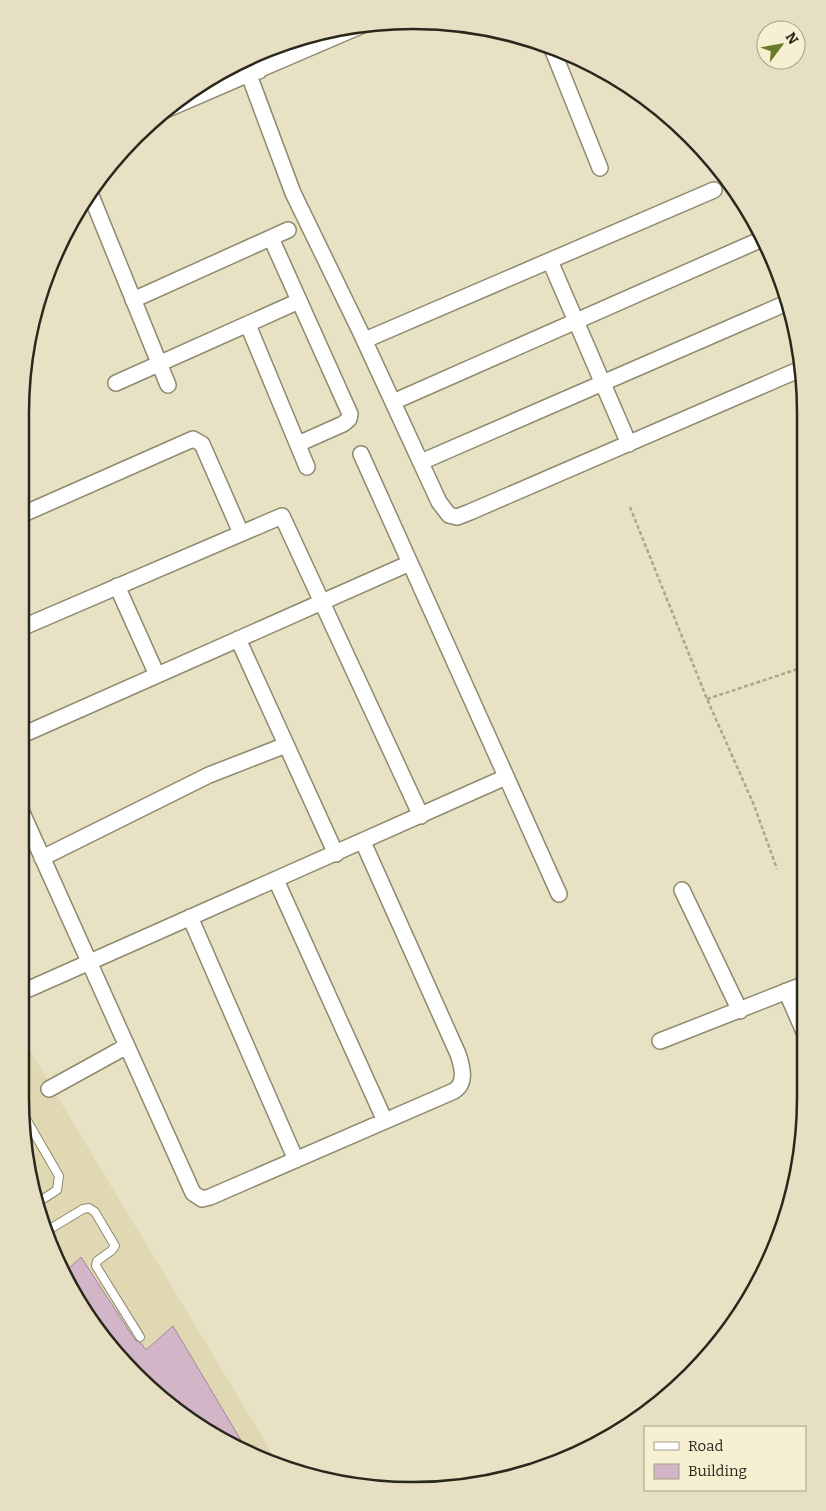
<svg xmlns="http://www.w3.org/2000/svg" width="826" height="1511" font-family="Bitter,serif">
	<rect width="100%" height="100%" fill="#e8e2c4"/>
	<!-- built -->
	<path fill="#e0d8b3" d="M20,1034L105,1176L278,1463L195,1425L101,1337L41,1225L20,1098Z"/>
	<!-- building -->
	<path fill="#d2b6c8" stroke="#a28899" d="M81,1257L135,1340L141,1343L146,1350L173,1326L245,1447L195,1425L101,1337L66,1271Z"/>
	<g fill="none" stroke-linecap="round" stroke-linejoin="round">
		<!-- service casing -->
		<g stroke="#8f896e" stroke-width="10">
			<path id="service" d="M22,1112L59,1176L57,1190L37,1203
				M45,1232L83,1209L89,1208L95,1212L115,1246L111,1251L97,1261L96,1266L140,1337"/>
		</g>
		<!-- minor casing -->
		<g stroke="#8f896e" stroke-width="18">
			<path id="minor" d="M551,46L600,168
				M254,55L259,71
				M249,75L293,193L360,331L439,502L449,515L457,517L470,512L803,368
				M163,111L365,24
				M90,193L168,385
				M271,238L350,414L349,419L343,424L298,444
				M550,261L629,444
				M133,300L288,230
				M248,325L307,467
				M365,340L714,190
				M116,383L299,301
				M393,402L762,239
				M361,454L559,894
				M421,462L789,302
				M21,515L193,439L202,444L241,533
				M117,586L157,675
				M21,628L282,516L421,816
				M238,639L336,854
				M20,736L410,563
				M20,808L193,1193L202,1199L210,1197L454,1091C467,1083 462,1066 458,1054L363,842
				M42,858L209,775L286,745
				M276,880L385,1121
				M682,890L740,1011
				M190,917L296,1160
				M29,989L506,777
				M786,991L805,1034
				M660,1041L805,984
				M49,1089L127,1046"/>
		</g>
		<!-- path -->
		<path stroke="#aba68e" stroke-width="2.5" stroke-dasharray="4 2.5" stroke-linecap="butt" d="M630,507L707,699L754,805L777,869
			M707,699L804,667"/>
		<!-- service -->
		<use href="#service" stroke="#fff" stroke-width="8"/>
		<!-- minor -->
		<use href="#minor" stroke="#fff" stroke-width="15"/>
	</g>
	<!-- crop -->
	<path d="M0 0H826V1511H0ZM413 29H413A384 384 0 0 1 797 413V1098A384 384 0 0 1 413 1482H413A384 384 0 0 1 29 1098V413A384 384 0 0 1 413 29Z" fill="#e6dfc3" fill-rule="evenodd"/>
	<path fill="none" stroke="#2a271c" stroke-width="2.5" d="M413 29H413A384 384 0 0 1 797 413V1098A384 384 0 0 1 413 1482H413A384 384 0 0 1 29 1098V413A384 384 0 0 1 413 29Z"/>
	<!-- legend -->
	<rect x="644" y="1426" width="162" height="65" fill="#f6efd1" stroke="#a49f89"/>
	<rect x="654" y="1442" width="25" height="8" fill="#ffffff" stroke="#a49f89"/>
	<text x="688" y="1451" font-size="15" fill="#2a271c">Road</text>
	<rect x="654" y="1464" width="25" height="15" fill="#d2b6c8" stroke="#a49f89"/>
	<text x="688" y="1476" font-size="15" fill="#2a271c">Building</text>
	<!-- north arrow -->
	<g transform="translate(781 45) rotate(58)"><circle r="24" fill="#f6efd1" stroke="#a49f89"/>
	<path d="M0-4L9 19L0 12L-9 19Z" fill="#6a7b29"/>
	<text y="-8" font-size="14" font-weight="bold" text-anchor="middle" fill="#2a271c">N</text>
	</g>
</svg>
